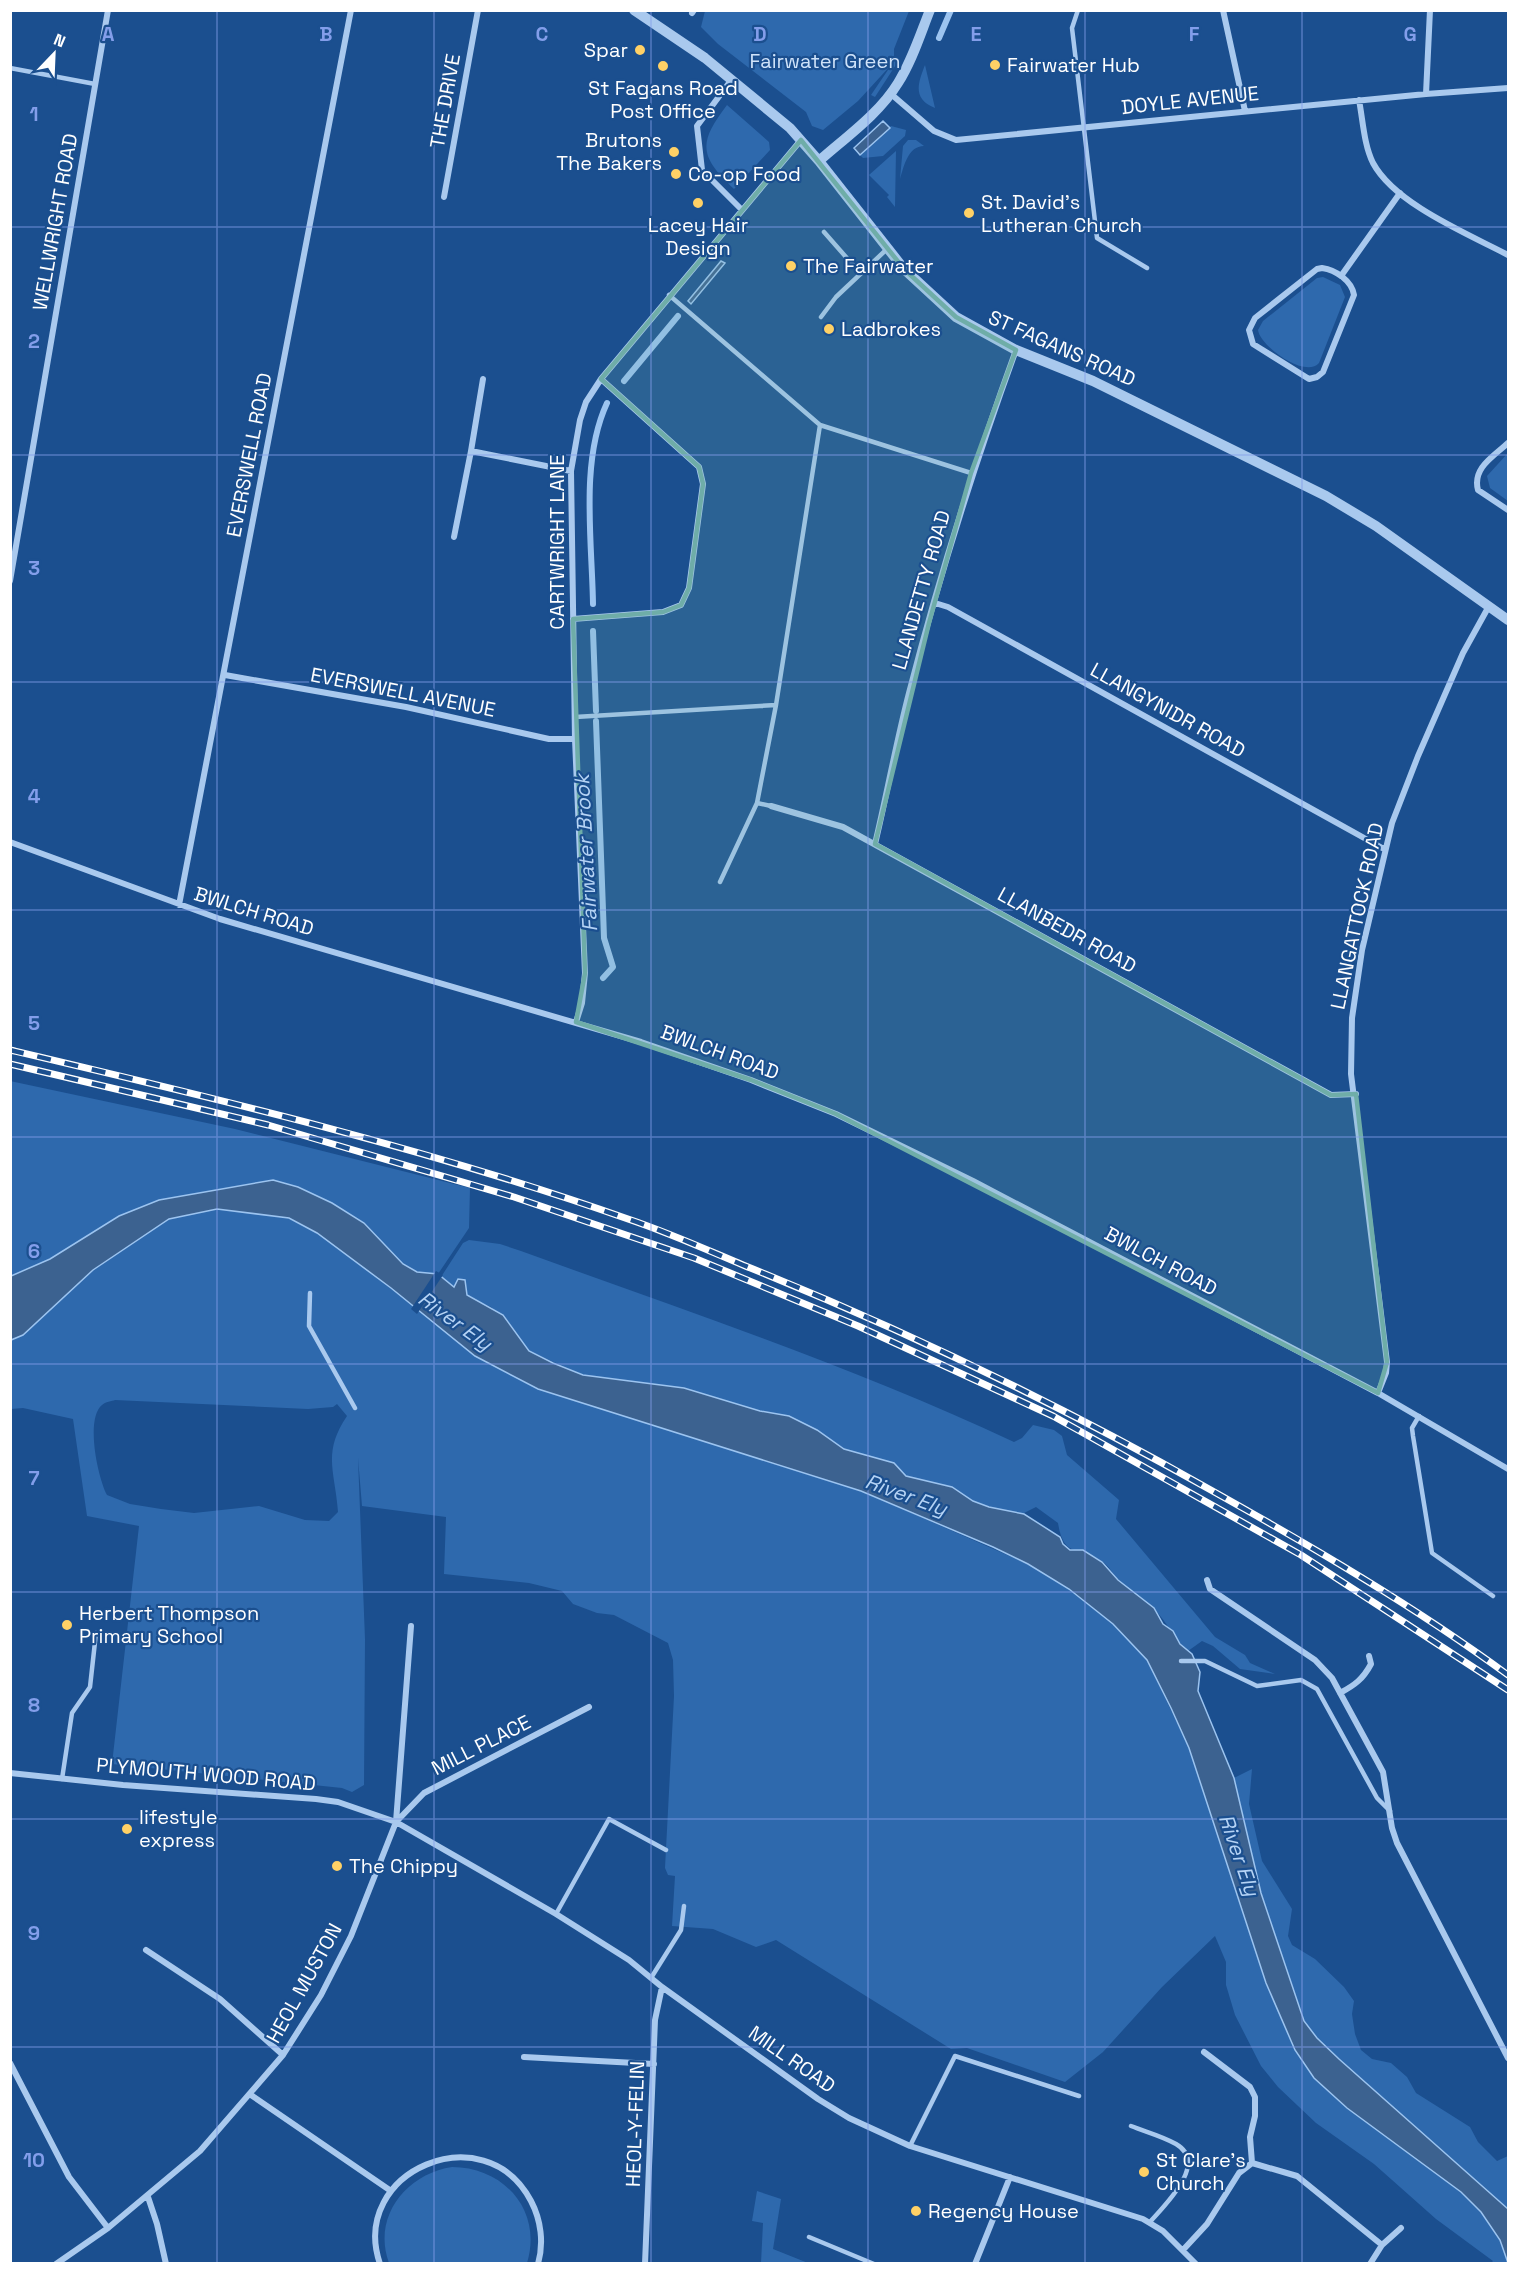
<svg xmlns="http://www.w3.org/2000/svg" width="1519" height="2274" font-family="'Space Grotesk',sans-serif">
	<rect width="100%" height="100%" fill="#1b4f8f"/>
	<!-- green -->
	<path fill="#2e69ad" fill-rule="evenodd" d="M705,11V10L909,11L894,49V61L899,60L875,97L871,95L892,64L858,101L823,130L812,126L806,112L718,44L701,27Z
		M925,65L935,108C912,99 918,83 925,65Z
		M727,105L769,142L770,150L734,189C699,156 698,143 727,105Z
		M891,126L906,130L905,136L883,156L863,158L860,155Z
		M908,140H916L924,146C908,146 904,166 900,179L903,146Z
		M896,151L895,207L887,197L889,195L869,175Z
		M1323,277L1340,285L1345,297L1319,363C1305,379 1260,346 1258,330L1263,321L1317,278Z
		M1508,453V501L1490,488L1487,476Z
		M10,1081L235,1129L470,1188L469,1228L438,1274L417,1272L403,1264L364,1223L332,1203L298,1188L273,1180L159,1200L119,1216L50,1259L11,1276Z
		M217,1209L290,1218L317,1233L391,1288L475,1356L538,1389L861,1491L1028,1564L1069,1589L1113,1624L1147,1660L1189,1748L1266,1983L1295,2050L1314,2078L1347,2108L1461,2192L1481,2212L1500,2240L1508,2263H1491L1493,2261L1436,2219L1374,2164L1316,2123L1278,2087L1261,2066L1235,2015L1226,1985V1962L1215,1936L1162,1987L1103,2052L1065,2082L967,2048L951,2049L776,1940L756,1947L713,1929L672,1926L675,1876L668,1875L665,1868L674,1696L673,1660L668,1643L614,1615L597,1613L573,1604L562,1591L529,1583L444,1574L446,1517L362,1506L358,1458L365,1639L364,1785L352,1792L342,1788L112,1764L139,1526L87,1516L73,1419L23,1408L11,1409V1340L23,1335L93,1270L169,1219ZM115,1400L308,1409L333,1407L337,1404L347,1416C322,1453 335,1471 338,1512L329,1521L305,1520L259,1506L194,1513L161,1509L130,1504L107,1495C98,1478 85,1419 102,1405C105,1402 112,1401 115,1400Z
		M469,1240L500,1244L521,1251C686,1311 855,1367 1014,1442L1022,1438L1033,1425L1054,1430L1062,1436L1067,1455L1119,1500L1116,1519L1215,1637L1245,1655L1250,1663L1275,1674L1240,1669L1213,1646L1202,1641L1188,1651C1174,1639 1167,1622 1154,1609C1143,1598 1129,1590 1118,1579C1113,1574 1109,1566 1103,1562C1079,1545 1064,1560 1058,1523L1036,1507L1022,1514L989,1507L973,1501L952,1487L906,1476L894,1463L844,1449L817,1430L788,1416L760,1411L684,1388L583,1375L529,1351L491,1307L470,1298L441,1277L463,1243Z
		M1252,1769L1249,1804L1262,1861L1292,1909L1288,1936L1292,1945L1315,1959L1344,1987L1354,2001L1352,2014L1355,2034L1361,2050L1372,2059L1391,2063L1407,2077L1416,2093L1470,2127L1478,2142L1497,2161L1508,2156V2209L1339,2059L1317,2038L1304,2021L1261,1893L1234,1778Z
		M452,2167C504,2167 543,2211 527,2263H389C372,2217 406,2174 452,2167Z
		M757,2191L781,2199L773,2249L808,2263H761L763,2223L752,2221Z"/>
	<!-- water -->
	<path fill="#3c6290" stroke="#9cc4f0" stroke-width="1.5" d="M883,121L890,128L860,155L854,148Z
		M721,261L725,263L691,304L688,301Z
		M273,1180L298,1187L332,1203L364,1223L403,1264L417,1272L438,1274L454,1287L458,1279L465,1280L467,1295L503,1315L529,1351L553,1363L583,1375L684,1388L760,1411L789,1416L817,1430L844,1449L894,1463L906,1476L952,1487L973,1501L989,1507L1024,1514L1060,1537L1063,1544L1070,1550H1083L1102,1562L1118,1580L1154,1608L1163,1624L1173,1631L1180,1644L1192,1654L1200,1672L1198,1691L1234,1778L1261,1893L1304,2021L1317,2038L1339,2059L1508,2209V2263L1500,2240L1481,2212L1461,2192L1347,2108L1314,2078L1295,2050L1266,1983L1189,1748L1171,1708L1147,1660L1113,1624L1069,1589L1028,1564L993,1547L861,1491L538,1389L475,1356L391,1288L317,1233L289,1218L217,1209L169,1219L93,1270L23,1335L11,1340V1276L50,1259L119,1216L159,1200Z"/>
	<!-- pier -->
	<path fill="#1b4f8f" d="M436,1271L443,1275L417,1314L411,1309Z"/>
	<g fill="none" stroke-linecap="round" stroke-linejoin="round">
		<!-- stream -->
		<path stroke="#9cc4f0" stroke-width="6" d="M939,38L951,10
			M624,381L678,316
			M593,604C592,540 580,461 607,403
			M593,631L596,711
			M596,721L603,910L604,938L613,967L603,978"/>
		<!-- service -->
		<path stroke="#a9c9ee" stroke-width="4.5" d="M1078,10L1072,28L1097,238L1147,268
			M10,68L95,84
			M824,232L860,273
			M669,295L820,425L776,705L757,803L720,882
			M821,317L836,297L887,249
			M820,425L971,473
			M575,717L776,705
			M757,803L771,806
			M310,1293L309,1326L355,1408
			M1419,1416L1412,1428L1413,1436L1432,1553L1493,1596
			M1181,1661H1205L1257,1686L1301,1680L1317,1689L1377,1798L1390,1811
			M62,1779L72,1713L90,1687L96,1633
			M556,1914L609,1819L666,1850
			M651,1978L681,1930L684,1906
			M1131,2126C1146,2132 1162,2136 1176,2144C1209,2163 1165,2205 1150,2222
			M910,2146L955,2056L1079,2096
			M809,2237L874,2264"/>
		<!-- minor -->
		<path stroke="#a9c9ee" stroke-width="6" d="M1223,10L1245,111
			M692,13L694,10
			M732,79L697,126L702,170L741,209
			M891,94L934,131L956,140L1426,94L1508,88
			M1426,94L1430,10
			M1359,100C1363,121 1364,145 1373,163C1395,204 1468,234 1508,255
			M444,197L478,10
			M1322,268C1336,270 1352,281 1354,295L1323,372L1317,377L1309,379L1253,344L1249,330L1255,318L1317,269Z
			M1341,276L1400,193
			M1508,443C1494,456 1472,468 1478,490L1508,510
			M471,451L483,379
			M454,537L471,451L571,471
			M10,581L108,10
			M935,603L948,607L1384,849
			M573,619L663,612L681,605L689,588L703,484L699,467L601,379
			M225,675L406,707L549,739H575
			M771,806L843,827L1331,1095L1356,1094
			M10,842L220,919L641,1042L751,1080L836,1114L973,1181L1378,1393L1508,1469
			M875,844C887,794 896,743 909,693C939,577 975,463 1016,350
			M179,905L351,10
			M576,1022L582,1003L585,973L575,739L571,471L580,420L586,402L601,379L801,140
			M1378,1393L1386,1373L1387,1362L1351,1074L1352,1018L1362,950L1392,823L1418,756L1463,653L1489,606
			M1207,1580L1210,1589L1315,1660L1332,1678L1383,1772L1392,1828L1397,1843L1508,2058
			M1340,1693C1355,1685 1363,1679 1371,1664L1369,1656
			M10,1773L123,1785L316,1799L338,1802L396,1822L556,1914L629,1960L662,1987L818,2099L849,2118L910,2146L1143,2219L1163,2231L1196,2264
			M396,1822L424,1793L589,1707
			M146,1950L220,1999L283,2055
			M1204,2052L1250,2087L1255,2097V2116L1250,2137L1252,2163
			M524,2057L654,2064
			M10,2063L69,2177L108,2228
			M251,2095L391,2191
			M148,2197L157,2224L166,2264
			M1183,2250L1207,2224L1239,2173L1252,2163L1297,2176L1382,2245
			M56,2264L108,2228L200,2151L283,2055L321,1995L351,1936L396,1822L411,1626
			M380,2264C348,2171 485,2113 531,2201C541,2220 544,2243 538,2264
			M645,2264L655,2020L662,1987
			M975,2264L1010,2177
			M1370,2264L1382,2245L1401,2228"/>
		<!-- tertiary -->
		<path stroke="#a9c9ee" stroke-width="10" d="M634,10L705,58L790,128L819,161L904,269L956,317L1016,350L1093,381L1326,496L1376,526L1508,620
			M819,161C846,137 879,114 898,83C912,61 920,35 930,10"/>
		<!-- rail casing -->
		<g stroke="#fff" stroke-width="7">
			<path id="rail" d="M10,1050C218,1099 427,1148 628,1219C667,1232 705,1249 743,1265C903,1329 1058,1404 1209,1489C1311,1546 1414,1606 1508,1675
				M10,1064L268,1125L514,1197L694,1258L858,1326L1053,1416L1301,1555L1508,1690"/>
		</g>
		<!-- rail -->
		<use href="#rail" stroke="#1b4f8f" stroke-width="4.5" stroke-dasharray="14" stroke-linecap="butt"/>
	</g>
	<!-- marked area -->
	<path fill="#6fada8" fill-opacity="0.2" stroke="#6fada8" stroke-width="4.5" stroke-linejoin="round" d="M801,140L904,269L956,317L1016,350L971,473L929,623L875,844L1331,1095L1356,1094L1387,1362L1378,1393L836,1114L751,1080L576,1022L585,973L573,619L663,612L681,605L689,588L703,484L699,467L601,379Z"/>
	<!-- grid -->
	<path fill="none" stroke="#839eea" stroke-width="1.5" stroke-opacity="0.55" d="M217,10V2264M434,10V2264M651,10V2264M868,10V2264M1085,10V2264M1302,10V2264M10,227H1508M10,455H1508M10,682H1508M10,910H1508M10,1137H1508M10,1364H1508M10,1592H1508M10,1819H1508M10,2047H1508"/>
	<!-- markers -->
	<g fill="#ffd166" stroke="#1b4f8f" stroke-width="2">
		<circle cx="640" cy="50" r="6"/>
		<circle cx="995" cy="65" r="6"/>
		<circle cx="663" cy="66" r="6"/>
		<circle cx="674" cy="152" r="6"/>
		<circle cx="676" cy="174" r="6"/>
		<circle cx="698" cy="203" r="6"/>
		<circle cx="969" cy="213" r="6"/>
		<circle cx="791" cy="266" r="6"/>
		<circle cx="829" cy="329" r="6"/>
		<circle cx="67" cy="1625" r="6"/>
		<circle cx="127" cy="1829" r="6"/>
		<circle cx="337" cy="1866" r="6"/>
		<circle cx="1144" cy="2172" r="6"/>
		<circle cx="916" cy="2211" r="6"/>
	</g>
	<g text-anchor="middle" stroke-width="4.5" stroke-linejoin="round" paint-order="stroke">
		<!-- poi labels -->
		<g font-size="20" fill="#fff" stroke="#1b4f8f" text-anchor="start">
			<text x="628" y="57" text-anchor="end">Spar</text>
			<text x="1007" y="72">Fairwater Hub</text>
			<text x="663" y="95" text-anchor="middle">St Fagans Road<tspan x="663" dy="23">Post Office</tspan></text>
			<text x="662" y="147" text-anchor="end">Brutons<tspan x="662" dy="23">The Bakers</tspan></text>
			<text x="688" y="181">Co-op Food</text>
			<text x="981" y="209">St. David's<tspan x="981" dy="23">Lutheran Church</tspan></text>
			<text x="698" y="232" text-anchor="middle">Lacey Hair<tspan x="698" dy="23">Design</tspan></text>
			<text x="803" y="273">The Fairwater</text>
			<text x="841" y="336">Ladbrokes</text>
			<text x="79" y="1620">Herbert Thompson<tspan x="79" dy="23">Primary School</tspan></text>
			<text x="139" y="1824">lifestyle<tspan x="139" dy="23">express</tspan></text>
			<text x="349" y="1873">The Chippy</text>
			<text x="1156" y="2167">St Clare's<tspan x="1156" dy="23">Church</tspan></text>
			<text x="928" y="2218">Regency House</text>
		</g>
		<!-- park labels -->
		<g font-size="20" fill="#cfe3fa" stroke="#1b4f8f">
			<text x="825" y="68">Fairwater Green</text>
		</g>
		<!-- street labels -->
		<g font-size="20" fill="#fff" stroke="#1b4f8f">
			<text transform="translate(1190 100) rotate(-6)" y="7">DOYLE AVENUE</text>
			<text transform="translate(445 101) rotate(-80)" y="7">THE DRIVE</text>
			<text transform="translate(55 222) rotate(-80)" y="7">WELLWRIGHT ROAD</text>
			<text transform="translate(1062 348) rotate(24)" y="7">ST FAGANS ROAD</text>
			<text transform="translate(249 455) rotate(-79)" y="7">EVERSWELL ROAD</text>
			<text transform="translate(557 542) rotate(-90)" y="7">CARTWRIGHT LANE</text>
			<text transform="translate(921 590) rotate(-74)" y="7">LLANDETTY ROAD</text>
			<text transform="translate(403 692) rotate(11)" y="7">EVERSWELL AVENUE</text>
			<text transform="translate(1168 710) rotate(29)" y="7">LLANGYNIDR ROAD</text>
			<text transform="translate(254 911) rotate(17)" y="7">BWLCH ROAD</text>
			<text transform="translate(1357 916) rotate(-78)" y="7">LLANGATTOCK ROAD</text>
			<text transform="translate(1067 930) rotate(29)" y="7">LLANBEDR ROAD</text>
			<text transform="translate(720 1052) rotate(20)" y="7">BWLCH ROAD</text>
			<text transform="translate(1161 1261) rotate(28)" y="7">BWLCH ROAD</text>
			<text transform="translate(481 1745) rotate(-27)" y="7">MILL PLACE</text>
			<text transform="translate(206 1774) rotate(5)" y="7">PLYMOUTH WOOD ROAD</text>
			<text transform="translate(304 1983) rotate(-61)" y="7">HEOL MUSTON</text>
			<text transform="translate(792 2059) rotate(35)" y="7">MILL ROAD</text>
			<text transform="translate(635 2124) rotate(-88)" y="7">HEOL-Y-FELIN</text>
		</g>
		<!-- water labels -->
		<g font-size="21" font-style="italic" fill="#b5d3f5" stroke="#1b4f8f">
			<text transform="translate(586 853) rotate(-93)" y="7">Fairwater Brook</text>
			<text transform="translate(455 1321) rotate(36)" y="7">River Ely</text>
			<text transform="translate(906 1495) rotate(20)" y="7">River Ely</text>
			<text transform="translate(1239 1855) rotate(71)" y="7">River Ely</text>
		</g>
	</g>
	<g font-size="20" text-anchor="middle" font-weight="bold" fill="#839eea" stroke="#1b4f8f" stroke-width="4.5" stroke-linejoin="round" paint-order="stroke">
		<text x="108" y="41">A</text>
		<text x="326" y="41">B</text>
		<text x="542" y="41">C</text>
		<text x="760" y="41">D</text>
		<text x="976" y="41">E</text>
		<text x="1194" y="41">F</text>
		<text x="1410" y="41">G</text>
		<text x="34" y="121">1</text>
		<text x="34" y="348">2</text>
		<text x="34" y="575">3</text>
		<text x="34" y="803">4</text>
		<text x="34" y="1030">5</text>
		<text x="34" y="1258">6</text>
		<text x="34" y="1485">7</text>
		<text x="34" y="1712">8</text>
		<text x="34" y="1940">9</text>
		<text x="34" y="2167">10</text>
	</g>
	<!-- border -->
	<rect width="1519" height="2274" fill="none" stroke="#ffffff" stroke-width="24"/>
	<!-- north arrow -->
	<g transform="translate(54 54) rotate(23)" stroke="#1b4f8f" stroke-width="4.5" paint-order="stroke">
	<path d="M0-4.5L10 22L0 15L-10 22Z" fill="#ffffff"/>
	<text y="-9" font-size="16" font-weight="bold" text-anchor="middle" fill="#ffffff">N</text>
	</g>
</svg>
